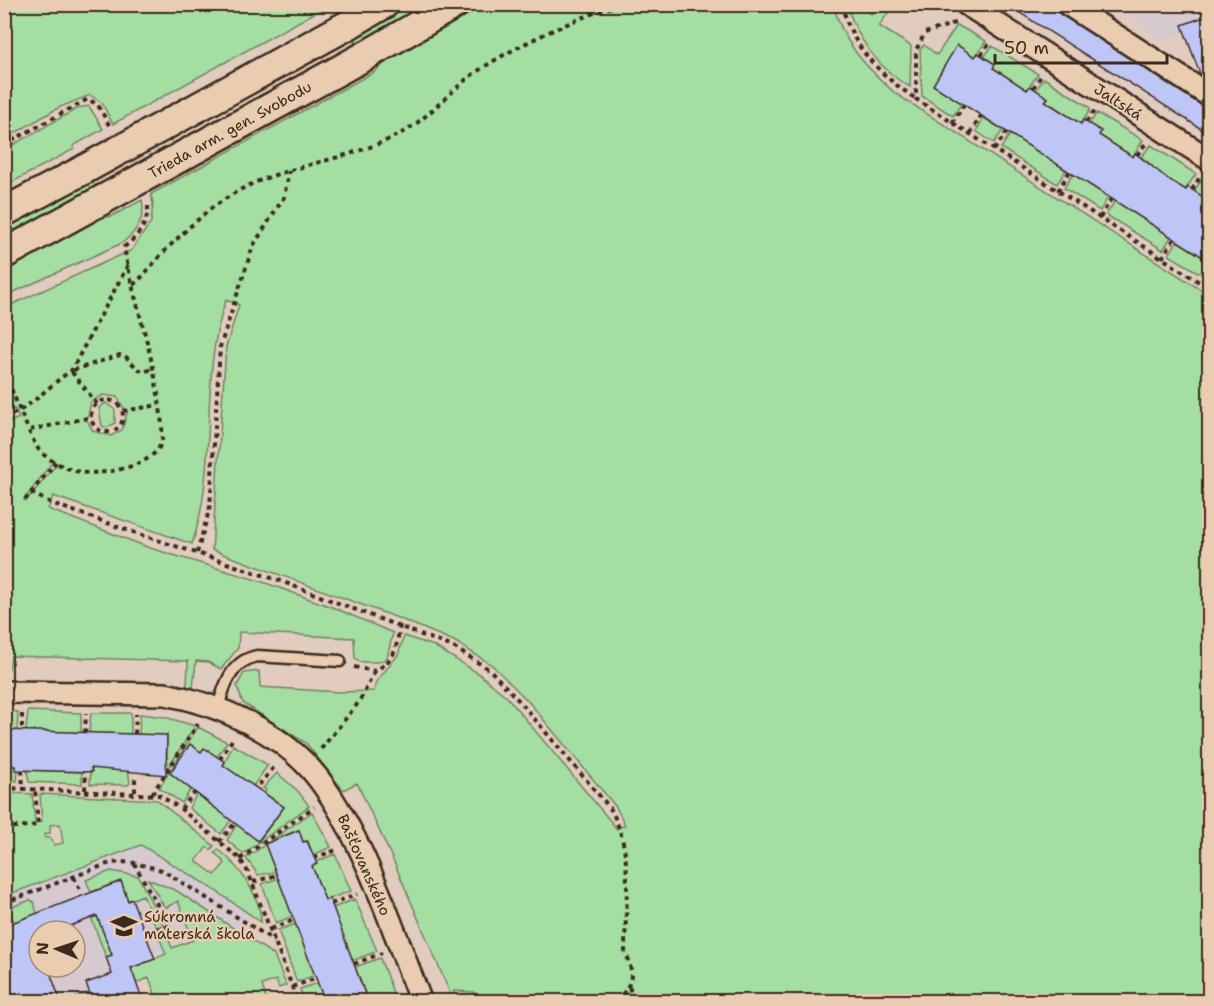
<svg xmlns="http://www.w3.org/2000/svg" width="1214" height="1006" font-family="'Shantell Sans',sans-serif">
	<rect width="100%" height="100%" fill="#e1ccbf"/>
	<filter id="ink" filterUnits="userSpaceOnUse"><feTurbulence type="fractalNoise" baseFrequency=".0167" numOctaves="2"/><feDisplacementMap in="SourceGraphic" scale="12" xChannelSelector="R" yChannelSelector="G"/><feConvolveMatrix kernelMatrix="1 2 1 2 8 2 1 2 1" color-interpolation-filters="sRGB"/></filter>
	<g filter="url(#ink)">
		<!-- built -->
		<path fill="#d6cad0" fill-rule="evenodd" d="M1112,5H1209V74L1205,58L1195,62L1184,32L1163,39Z
			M141,845L210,887L251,916L240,930L64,1001L5,1002V896ZM39,931H75V967H39Z"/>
		<!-- green -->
		<path fill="#a5dea3" stroke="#708460" stroke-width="1.5" fill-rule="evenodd" d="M4,5L5,4L329,5L113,124L102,103L90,95L58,108L5,139Z
			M411,5H423L402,21L359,45L354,36Z
			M486,5H834C841,42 868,69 896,94L1209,295V1001L473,1002L474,992L454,991L453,1001H436L450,993L394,862L357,783L343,790L306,743L243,703L237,686L244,673L259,671L260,687L339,692L374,691L376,682L398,655L404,636L434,646L478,673L507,697L617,829L625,825L616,807L528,701L492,665L454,641L398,618L212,550L226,347L239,305L226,300C198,378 219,466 192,544L53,496L48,509L150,548L263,582L332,607L393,633L387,658L379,662H360L355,658L354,638L239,632L238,648L221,669L208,662L196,661L193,687H187L188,661L11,656L9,669L5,671V424L19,418L15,409L5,413L4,308L132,250L151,222L153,204L151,194L374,72L400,51ZM103,395L117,397L127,413L122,430L111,436L93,431L87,420L91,402ZM51,464L55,466L26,501L24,500Z
			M847,5H858L871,14L877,5L884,9L887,5H893L879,26L911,46L910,87C879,70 856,37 847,5Z
			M957,25L986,41L975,57L958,45L962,103L953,116L922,96L920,50L924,45L937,55Z
			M992,46L1038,74L1027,90L993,68L995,64L984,57Z
			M1044,78L1089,107L1090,110L1081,124L1045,101L1048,98L1036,90Z
			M89,106L103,129L73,146L74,149L5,186V151L9,147L78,108Z
			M1097,113L1143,140L1133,157L1099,135L1089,124Z
			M984,118L1003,130L994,143L976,131Z
			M1010,134L1066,170L1057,184L1001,148Z
			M1151,145L1196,174L1185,190L1151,168L1152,165L1141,157Z
			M1073,174L1108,197L1100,211L1064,188Z
			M1203,178L1209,182V206L1203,202L1205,198L1194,191Z
			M91,179L96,188L5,238L7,225Z
			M142,200C146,217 136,233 122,243L5,296L4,268L91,220L112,216Z
			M1115,201L1171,237L1163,250L1106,215Z
			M1177,241L1209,261V271L1206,277L1169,255Z
			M106,403L115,410V423L107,428L102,426L99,408Z
			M5,711L18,712L17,731L5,730Z
			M28,711L81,713V733L26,731Z
			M91,713H131V734L89,733Z
			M140,714L165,717L195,726L167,770V736L139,735Z
			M198,727L227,742L217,757L204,749L201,752L191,745V789L182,803L159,788Z
			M233,745L268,765L253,786L223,766Z
			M5,765L15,766L18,770L17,781H5Z
			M91,768L128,769L130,783L128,785L90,784Z
			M27,770L82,772V784L29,782Z
			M277,773L298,791L309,806L243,854L227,840L237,824L259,841L284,807L264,793L266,790L263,788Z
			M5,793L32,794L35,822L42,821L40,794L157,800L214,846L211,850L207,847L196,861L215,875L225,863L215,853L218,849C238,865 261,896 261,922L210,887L141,845L5,896ZM60,824L63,843L54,845L51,838H45L44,834L50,833V825Z
			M197,794L231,820L221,834L189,808Z
			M312,812L331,847L313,855L308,841L303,842L298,830L265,844L276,872L258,875L246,858Z
			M335,854L351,891L325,900L312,866L316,862Z
			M111,871L138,876L163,925L156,927L143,895L128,901L121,881L91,892L86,880Z
			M279,878L293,916L276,923L262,884Z
			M148,879L177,891L274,955L286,985L279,988L276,980L262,985L267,1002L158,1001L149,978L101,996L119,973L166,954L157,932L165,930L172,948L193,940L178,901L165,908Z
			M355,899L377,951L352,961L333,908Z
			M30,900L34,902L37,914L14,922L9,908Z
			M97,915L112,955L106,957L91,917Z
			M296,924L315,975L297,982L278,930Z
			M380,958L395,998L368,1001L355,967Z
			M318,983L325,1001H304L300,989Z
			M90,992L93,1002H64Z"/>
		<!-- building -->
		<path fill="#bec6f7" stroke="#3b2a1e" stroke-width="1.5" d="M1006,4H1046L1209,110V134Z
			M1209,15V81L1200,74L1182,25Z
			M957,45L975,57L978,53L995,64L993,68L1027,90L1030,86L1048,98L1045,101L1081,124L1083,120L1101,131L1099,135L1133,157L1135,153L1168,179L1186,190L1188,187L1209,201V261L933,85Z
			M4,730L167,735L166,775L91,768L92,772L15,770V766L4,765Z
			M190,744L201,752L204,748L225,762L223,765L284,807L258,841L170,773Z
			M299,830L303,842L307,841L317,864L312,866L325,900L330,899L368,1002H325L265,844Z
			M121,881L128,901L132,899L155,959L131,968L143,1002H93L86,983L112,974L106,957L112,955L97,916L57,931H39V967H48L61,1002H15L4,974V926Z"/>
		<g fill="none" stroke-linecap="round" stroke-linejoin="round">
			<!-- lane casing -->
			<g stroke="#3b2a1e" stroke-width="15">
				<path id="lane" d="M218,708C224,686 231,661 257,656L340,661"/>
			</g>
			<!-- street casing -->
			<g stroke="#3b2a1e" stroke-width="26">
				<path id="street" d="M966,4L1210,160
					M1067,4L1210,96
					M4,692L165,694C220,704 283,733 318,778C363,837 394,932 421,1002"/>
			</g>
			<!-- secondary casing -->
			<g stroke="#3b2a1e" stroke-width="33">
				<path id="secondary" d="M348,25L384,4
					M365,56L455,4
					M4,212L85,169
					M4,254L102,200"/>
			</g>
			<!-- path -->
			<path stroke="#3b2a1e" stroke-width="4" stroke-dasharray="4.5 4.5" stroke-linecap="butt" d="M842,4C851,48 881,75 916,99
				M864,4L869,9L872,4
				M955,23L925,33L916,50V99L1210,289
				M981,55L989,43
				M1033,88L1041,76
				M1086,122L1095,110
				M952,123L964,105
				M970,134L981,116
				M4,145L88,99L98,105L110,127
				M994,150L1007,132
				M1137,155L1146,143
				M1192,190L1200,177
				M1058,191L1069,172
				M1100,218L1111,199
				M1162,258L1174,239
				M133,285C144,276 151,266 161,255C188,227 218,199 254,183C303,162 358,158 405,131C428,117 447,95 468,78C507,49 573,19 620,4
				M4,373C11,386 32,444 40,451C48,460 68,470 80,472C102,476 159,466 162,439C163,424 160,408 158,394C150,344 133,297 124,247C139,236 149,222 148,203
				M91 416a16 16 0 1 1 32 0a16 16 0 1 1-32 0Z
				M97,404L71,371L120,355L125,356L137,368L144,372L154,368
				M123,411L159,405
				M4,418C32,408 47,386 71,371L128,265
				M30,430L92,417
				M31,493L51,503L121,528L278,580L453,647L490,670L521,703L610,808C635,853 625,901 625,951C635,975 633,983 616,1002
				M25,500L56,462
				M197,553L210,507L220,347L253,246L284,197L289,171
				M354,667L375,671C397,658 396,648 400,625
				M22,714V731
				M85,733L86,713
				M135,734L136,714
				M321,749L359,702L375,671
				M220,759L232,740
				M22,770L23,788
				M259,785L275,766
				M4,788L159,795L181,809L240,859L248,872L298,1002
				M85,790L86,772
				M135,792V774
				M152,794L198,724
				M181,809L195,792
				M4,828L38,825L35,789
				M219,842L235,823
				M314,858L336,850
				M240,859L314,807
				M134,863L169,926L157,929
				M74,877L80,890
				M253,882L277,875
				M4,903L110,863L130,862L162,870L275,941
				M331,904L357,894
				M4,907L12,923
				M271,929L294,920
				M354,964L382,953
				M292,987L317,978
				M629,987L635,1002"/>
			<!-- lane -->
			<use href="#lane" stroke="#eacdb1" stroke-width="10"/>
			<!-- street -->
			<use href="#street" stroke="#eacdb1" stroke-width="21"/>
			<!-- secondary -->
			<use href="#secondary" stroke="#eacdb1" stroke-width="28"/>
			<!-- secondary-bridge casing -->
			<g stroke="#3b2a1e" stroke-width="33" stroke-linecap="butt">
				<path id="secondary-bridge" d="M85,169L348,25
					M102,200L365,56"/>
			</g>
			<!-- secondary-bridge -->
			<use href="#secondary-bridge" stroke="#eacdb1" stroke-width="28"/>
		</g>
	</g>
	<!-- icons -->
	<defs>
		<g id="school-bare" transform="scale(2.07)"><path d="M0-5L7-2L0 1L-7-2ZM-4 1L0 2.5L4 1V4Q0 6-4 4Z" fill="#3b2a1e" stroke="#eacdb1" stroke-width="2.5" paint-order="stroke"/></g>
	</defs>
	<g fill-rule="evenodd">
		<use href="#school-bare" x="124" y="926"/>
	</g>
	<g text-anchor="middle" stroke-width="4.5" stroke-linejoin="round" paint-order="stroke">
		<!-- street labels -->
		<g font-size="15" fill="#3b2a1e" stroke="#eacdb1">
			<text transform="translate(1118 102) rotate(33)" y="5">Jaltská</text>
			<text transform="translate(230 130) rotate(-29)" y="5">Trieda arm. gen. Svobodu</text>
			<text transform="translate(364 865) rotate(66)" y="5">Bašťovanského</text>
		</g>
		<!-- poi labels -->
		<g font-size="15" fill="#3b2a1e" stroke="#eacdb1" text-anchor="start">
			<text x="144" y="922">Súkromná<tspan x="144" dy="17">materská škola</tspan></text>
		</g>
	</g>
	<!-- margin -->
	<rect width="1214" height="1006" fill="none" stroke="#eacdb1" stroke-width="24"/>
	<rect x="12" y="12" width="1190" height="982" fill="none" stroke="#3b2a1e" stroke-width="2" filter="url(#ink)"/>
	<!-- north arrow -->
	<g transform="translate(57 949) rotate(272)"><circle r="28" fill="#eacdb1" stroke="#a48c76" stroke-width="1.5"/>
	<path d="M0-4.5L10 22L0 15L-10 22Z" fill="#3b2a1e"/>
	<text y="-9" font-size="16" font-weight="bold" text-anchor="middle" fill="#3b2a1e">N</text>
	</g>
	<!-- scale -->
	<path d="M995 54v9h172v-9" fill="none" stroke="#3b2a1e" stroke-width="3"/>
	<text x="1004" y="54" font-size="18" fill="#3b2a1e" stroke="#eacdb1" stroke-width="4.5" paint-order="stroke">50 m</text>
</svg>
